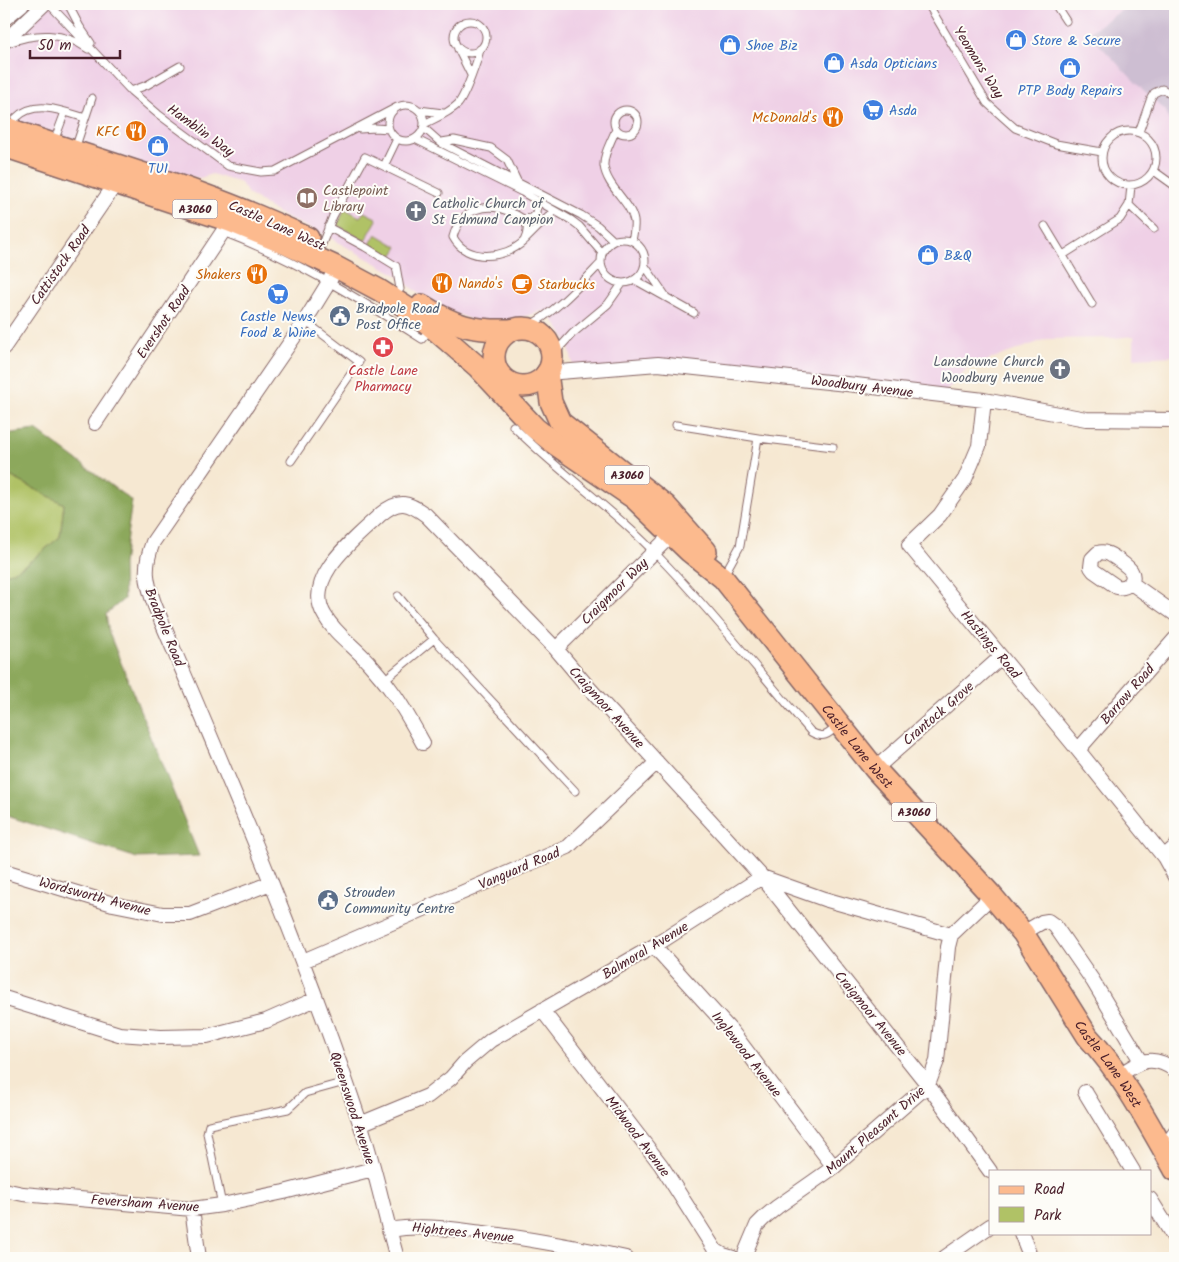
<svg xmlns="http://www.w3.org/2000/svg" width="1179" height="1262" font-family="Kalam,sans-serif">
	<rect width="100%" height="100%" fill="#fdfcf7"/>
	<filter id="ink" filterUnits="userSpaceOnUse"><feTurbulence type="fractalNoise" baseFrequency=".02" numOctaves="2"/><feDisplacementMap in="SourceGraphic" scale="10" xChannelSelector="R" yChannelSelector="G"/><feConvolveMatrix kernelMatrix="1 2 1 2 8 2 1 2 1" color-interpolation-filters="sRGB"/></filter>
	<filter id="wash" filterUnits="userSpaceOnUse"><feTurbulence type="fractalNoise" baseFrequency=".0096" numOctaves="4" result="noise"/><feDisplacementMap in="SourceGraphic" scale="20" xChannelSelector="R" yChannelSelector="G"/><feGaussianBlur stdDeviation="1.12" result="paint"/><feColorMatrix in="noise" values="0 0 0 0 0 0 0 0 0 0 0 0 0 0 0 0 0 1.4 0 .05"/><feComposite in="paint" operator="in"/></filter>
	<g filter="url(#wash)">
		<rect width="100%" height="100%" fill="#f6e8d2"/>
		<!-- built -->
		<path fill="#efd0e6" d="M44,4H1175V356L1134,358V336L1113,338L1047,339L967,368L942,396L658,364L575,372L567,340L548,313L542,311L512,320L494,322L475,321L430,304L397,275L325,235L283,216L248,194L241,183L212,174L200,178L171,174L4,118V42Z"/>
		<!-- industrial -->
		<path fill="#cdbed2" d="M1131,4H1175V140L1166,111L1138,85L1088,33Z"/>
		<!-- green -->
		<path fill="#b0c266" stroke="#7d7048" d="M345,209L360,217L364,212L376,218L377,220L365,241L337,225Z
			M376,234L398,247L392,256L370,244Z
			M4,473L64,504L60,537C43,550 25,570 4,574Z"/>
		<!-- forest -->
		<path fill="#8ca85b" stroke="#6b6443" d="M36,430L132,501L123,564L124,599L106,614L109,633L199,856L137,858L4,815V574C25,570 43,550 60,537L64,504L4,473V434Z"/>
	</g>
	<g filter="url(#ink)">
		<g fill="none" stroke-linecap="round" stroke-linejoin="round">
			<!-- service casing -->
			<g stroke="#866565" stroke-width="9">
				<path id="service" d="M49,4L131,91L158,114L228,166L261,172L275,171L397,107
					M68,4L80,27L91,43
					M928,4L987,103L1015,128L1056,144L1102,152
					M1055,4L1066,21
					M454 37a16 16 0 1 1 32 0a16 16 0 1 1-32 0Z
					M8,43C34,33 64,31 88,49
					M458,49L471,75
					M131,91L147,85L180,66
					M388 123a18 18 0 1 1 36 0a18 18 0 1 1-36 0Z
					M614 122a12 12 0 1 1 24 0a12 12 0 1 1-24 0Z
					M419,110L443,113
					M16,118C35,99 63,111 85,118
					M424,124C436,118 449,113 458,104C465,96 478,60 480,49
					M424,128L441,143L581,215L598,226L613,240H616
					M360,129L375,128L389,129
					M616,129C612,140 603,154 604,166C607,188 631,202 634,221C635,228 633,235 632,241
					M1102 158a27 27 0 1 1 54 0a27 27 0 1 1-54 0Z
					M1139,132L1151,98L1154,93L1162,89L1168,92L1175,98
					M56,136L65,112
					M415,139L522,192L571,220L579,226L602,253
					M442,142L454,140L491,148L507,160L517,181
					M75,149L92,98
					M384,166L397,139
					M1154,171L1175,186
					M1129,205L1154,229
					M523,219L531,218L536,213L537,202
					M1045,226L1092,304
					M328,227L365,247L396,266L400,289
					M223,232C294,259 358,298 422,339L430,329
					M601 261a22 22 0 1 1 44 0a22 22 0 1 1-44 0Z
					M524,241C527,235 529,228 525,222C522,217 517,215 512,213C487,201 461,208 453,237C467,263 505,259 524,241L554,211
					M322,244L333,216L365,157L439,193
					M1063,255L1120,219L1129,205L1131,186
					M645,266L665,295
					M635,280L694,313
					M525,328C555,313 578,287 601,263
					M552,356L572,334L608,304L622,284
					M676,425L758,438
					M513,426C557,471 610,506 654,552C710,609 759,672 811,732C823,739 828,735 837,726
					M291,461L359,362L305,321
					M724,575L740,546L758,438L833,447
					M398,596L434,639L575,791
					M383,681L434,639
					M222,1205L207,1133L209,1125L288,1109L305,1093L345,1082"/>
			</g>
			<!-- minor casing -->
			<g stroke="#866565" stroke-width="16">
				<path id="minor" d="M4,19L22,4
					M4,42L44,4
					M336,267L329,282L305,321L153,542C143,568 146,581 155,606C228,777 302,947 360,1123C375,1167 384,1213 397,1258
					M4,347L116,183
					M547,373L658,364L856,385L984,400L1086,419L1175,420
					M984,400L979,446L965,479L940,515L909,545L1078,750L1164,857L1175,877
					M95,423L230,221
					M1098,553C1101,552 1103,552 1106,553C1111,554 1129,567 1131,571C1137,581 1126,589 1117,587L1094,571L1091,567L1092,559Z
					M1131,583L1175,614
					M556,649L672,534
					M423,743C413,725 403,706 391,690C384,680 375,670 367,661C353,645 335,634 325,616C301,578 357,537 381,514C399,499 408,502 426,515L556,649L588,687L762,877L928,1085L990,1171
					M1078,750L1175,639
					M875,769L1001,657
					M1164,857L1175,847
					M4,871L113,904L163,914H190L271,883
					M1023,933L1042,922L1048,921L1055,926L1093,981L1141,1061
					M654,946L733,1033L834,1167
					M303,961L568,847L657,762
					M4,998L119,1034L161,1037L207,1036L266,1021L316,999
					M542,1010L661,1165L715,1250L723,1255L733,1258
					M1118,1076C1139,1062 1151,1053 1175,1070
					M1085,1092L1133,1171
					M360,1124L428,1096L451,1078L465,1062L491,1040L654,946L762,877L824,899L951,935
					M1163,1149L1175,1133
					M4,1190L23,1194L192,1209L222,1205L284,1192L373,1169
					M1150,1199L1175,1239
					M192,1209L199,1258
					M389,1230C422,1224 451,1229 484,1233C532,1239 579,1248 626,1258
					M1021,1233L1031,1258
					M744,1258L746,1251L757,1225L766,1216L777,1207L834,1167L928,1085L937,1061L948,947L951,935L992,896
					M944,1258L990,1226"/>
			</g>
			<!-- primary casing -->
			<g stroke="#866565" stroke-width="24">
				<g id="primary">
					<path d="M4,127C69,151 137,170 202,194C238,207 273,222 308,238"/>
					<path id="s1" d="M4,146L230,221L284,243L336,267L379,290L412,311L432,327L478,367L535,428L555,444L634,498L689,551L723,578L875,769L992,896L1023,933L1088,1037C1122,1073 1150,1126 1175,1170"/>
					<path d="M422,305C455,326 472,331 511,330"/>
					<circle cx="523" cy="357" r="29"/>
					<path d="M547,373L551,402L560,422L666,506L706,551"/>
				</g>
			</g>
			<!-- service -->
			<use href="#service" stroke="#fff" stroke-width="7"/>
			<!-- minor -->
			<use href="#minor" stroke="#fff" stroke-width="14"/>
			<!-- primary -->
			<use href="#primary" stroke="#fcba8e" stroke-width="21"/>
		</g>
	</g>
	<!-- icons -->
	<defs>
		<g id="shop-disc" transform="scale(1.125)"><circle r="9.5" fill="#3f7fe0" stroke="#fdfcf7"/><path d="M-5-2.5h2.3a2.7 3.5 0 0 1 5.4 0H5L5.5 6h-11ZM-1.5-2.5h3a1.5 2.3 0 0 0-3 0Z" fill="#fff"/></g>
		<g id="supermarket-disc" transform="scale(1.125)"><circle r="9.5" fill="#3f7fe0" stroke="#fdfcf7"/><path d="M-6-5.5h2.5l.6 2H6L4.5 2H-2.5L-4.4-4H-6ZM-1.5 3.2a1.3 1.3 0 1 0 .1 0ZM3 3.2a1.3 1.3 0 1 0 .1 0Z" fill="#fff"/></g>
		<g id="restaurant-disc" transform="scale(1.125)"><circle r="9.5" fill="#e8710a" stroke="#fdfcf7"/><path d="M-5-6h1v4h1v-4h1v4h1v-4h1v5L-1.5 .5V6h-2V.5L-5-1ZM5-6V6H3V1.5H1.5Q1.5-4 5-6Z" fill="#fff"/></g>
		<g id="library-disc" transform="scale(1.125)"><circle r="9.5" fill="#8d6e63" stroke="#fdfcf7"/><path d="M-6-4Q-3-5.5-.7-3.5V5Q-3 3-6 4ZM6-4Q3-5.5 .7-3.5V5Q3 3 6 4Z" fill="#fff"/></g>
		<g id="church-disc" transform="scale(1.125)"><circle r="9.5" fill="#6b7280" stroke="#fdfcf7"/><path d="M-1.2-6h2.4v3.5h3.3v2.4h-3.3V6h-2.4V-.1h-3.3v-2.4h3.3Z" fill="#fff"/></g>
		<g id="cafe-disc" transform="scale(1.125)"><circle r="9.5" fill="#e8710a" stroke="#fdfcf7"/><path d="M-5.5-4.5H6V0H3Q3 3.5 0 3.5H-2.5Q-5.5 3.5-5.5 0ZM3-3.2v2h1.7v-2ZM-6 4.5H4V6H-6Z" fill="#fff"/></g>
		<g id="civic-disc" transform="scale(1.125)"><circle r="9.5" fill="#5c6f8a" stroke="#fdfcf7"/><path d="M-.6-6.5H3V-4.5H.6V-3L4-1V1h2V6H-6V1h2V-1L-.6-3ZM-1.2 2.5V6h2.4V2.5Z" fill="#fff"/></g>
		<g id="pharmacy-disc" transform="scale(1.125)"><circle r="9.5" fill="#e0444e" stroke="#fdfcf7"/><path d="M-2-6h4v4h4v4h-4v4h-4v-4h-4v-4h4Z" fill="#fff"/></g>
	</defs>
	<g fill-rule="evenodd">
		<use href="#shop-disc" x="1016" y="40"/>
		<use href="#shop-disc" x="730" y="45"/>
		<use href="#shop-disc" x="834" y="63"/>
		<use href="#shop-disc" x="1070" y="68"/>
		<use href="#supermarket-disc" x="873" y="110"/>
		<use href="#restaurant-disc" x="833" y="117"/>
		<use href="#restaurant-disc" x="136" y="131"/>
		<use href="#shop-disc" x="158" y="146"/>
		<use href="#library-disc" x="307" y="198"/>
		<use href="#church-disc" x="416" y="211"/>
		<use href="#shop-disc" x="928" y="255"/>
		<use href="#restaurant-disc" x="257" y="274"/>
		<use href="#restaurant-disc" x="442" y="283"/>
		<use href="#cafe-disc" x="522" y="284"/>
		<use href="#supermarket-disc" x="278" y="294"/>
		<use href="#civic-disc" x="340" y="316"/>
		<use href="#pharmacy-disc" x="383" y="347"/>
		<use href="#church-disc" x="1060" y="369"/>
		<use href="#civic-disc" x="328" y="900"/>
	</g>
	<g text-anchor="middle" stroke-width="4" stroke-linejoin="round" paint-order="stroke">
		<!-- shield labels -->
		<g fill="#fdfcf7" stroke="#806168" stroke-width="1">
			<rect x="172.5" y="199.5" width="45" height="19" rx="4"/>
			<rect x="604.5" y="465.5" width="45" height="19" rx="4"/>
			<rect x="891.5" y="802.5" width="45" height="19" rx="4"/>
		</g>
		<g font-size="12" font-weight="bold" fill="#4a1f2b">
			<text x="195" y="213">A3060</text>
			<text x="627" y="479">A3060</text>
			<text x="914" y="816">A3060</text>
		</g>
		<!-- shop labels -->
		<g font-size="14" fill="#366cbe" stroke="#fdfcf7" text-anchor="start">
			<text x="1032" y="45">Store &amp; Secure</text>
			<text x="746" y="50">Shoe Biz</text>
			<text x="850" y="68">Asda Opticians</text>
			<text x="1070" y="95" text-anchor="middle">PTP Body Repairs</text>
			<text x="889" y="115">Asda</text>
			<text x="158" y="173" text-anchor="middle">TUI</text>
			<text x="944" y="260">B&amp;Q</text>
			<text x="278" y="321" text-anchor="middle">Castle News,<tspan x="278" dy="16">Food &amp; Wine</tspan></text>
		</g>
		<!-- street labels -->
		<g font-size="14" fill="#4a1f2b" stroke="#fdfcf7">
			<text transform="translate(979 62) rotate(58)" y="5">Yeomans Way</text>
			<text transform="translate(201 130) rotate(36)" y="5">Hamblin Way</text>
			<text transform="translate(277 225) rotate(24)" y="5">Castle Lane West</text>
			<text transform="translate(60 265) rotate(-55)" y="5">Cattistock Road</text>
			<text transform="translate(163 322) rotate(-56)" y="5">Evershot Road</text>
			<text transform="translate(862 386) rotate(7)" y="5">Woodbury Avenue</text>
			<text transform="translate(614 591) rotate(-45)" y="5">Craigmoor Way</text>
			<text transform="translate(165 627) rotate(68)" y="5">Bradpole Road</text>
			<text transform="translate(991 644) rotate(50)" y="5">Hastings Road</text>
			<text transform="translate(1127 694) rotate(-49)" y="5">Barrow Road</text>
			<text transform="translate(607 707) rotate(48)" y="5">Craigmoor Avenue</text>
			<text transform="translate(938 713) rotate(-41)" y="5">Crantock Grove</text>
			<text dy="5" stroke="none"><textPath href="#s1" startOffset="1068">Castle Lane West</textPath></text>
			<text transform="translate(519 868) rotate(-23)" y="5">Vanguard Road</text>
			<text transform="translate(95 896) rotate(15)" y="5">Wordsworth Avenue</text>
			<text transform="translate(645 950) rotate(-31)" y="5">Balmoral Avenue</text>
			<text transform="translate(871 1013) rotate(51)" y="5">Craigmoor Avenue</text>
			<text transform="translate(747 1054) rotate(52)" y="5">Inglewood Avenue</text>
			<text dy="5" stroke="none"><textPath href="#s1" startOffset="1474">Castle Lane West</textPath></text>
			<text transform="translate(353 1108) rotate(72)" y="5">Queenswood Avenue</text>
			<text transform="translate(875 1130) rotate(-41)" y="5">Mount Pleasant Drive</text>
			<text transform="translate(638 1136) rotate(53)" y="5">Midwood Avenue</text>
			<text transform="translate(145 1203) rotate(4)" y="5">Feversham Avenue</text>
			<text transform="translate(463 1232) rotate(6)" y="5">Hightrees Avenue</text>
		</g>
		<!-- food labels -->
		<g font-size="14" fill="#c56008" stroke="#fdfcf7" text-anchor="end">
			<text x="817" y="122">McDonald's</text>
			<text x="120" y="136">KFC</text>
			<text x="241" y="279">Shakers</text>
			<text x="458" y="288" text-anchor="start">Nando's</text>
			<text x="538" y="289" text-anchor="start">Starbucks</text>
		</g>
		<!-- education labels -->
		<g font-size="14" fill="#785e54" stroke="#fdfcf7" text-anchor="start">
			<text x="323" y="195">Castlepoint<tspan x="323" dy="16">Library</tspan></text>
		</g>
		<!-- worship labels -->
		<g font-size="14" fill="#5b616d" stroke="#fdfcf7" text-anchor="start">
			<text x="432" y="208">Catholic Church of<tspan x="432" dy="16">St Edmund Campion</tspan></text>
			<text x="1044" y="366" text-anchor="end">Lansdowne Church<tspan x="1044" dy="16">Woodbury Avenue</tspan></text>
		</g>
		<!-- service labels -->
		<g font-size="14" fill="#4e5e75" stroke="#fdfcf7" text-anchor="start">
			<text x="356" y="313">Bradpole Road<tspan x="356" dy="16">Post Office</tspan></text>
			<text x="344" y="897">Strouden<tspan x="344" dy="16">Community Centre</tspan></text>
		</g>
		<!-- health labels -->
		<g font-size="14" fill="#be3a42" stroke="#fdfcf7">
			<text x="383" y="375">Castle Lane<tspan x="383" dy="16">Pharmacy</tspan></text>
		</g>
	</g>
	<!-- margin -->
	<rect width="1179" height="1262" fill="none" stroke="#fdfcf7" stroke-width="20"/>
	<!-- legend -->
	<rect x="989" y="1170" width="162" height="65" fill="#fdfcf7" stroke="#b5a4a5"/>
	<rect x="999" y="1186" width="25" height="8" fill="#fcba8e" stroke="#b5a4a5"/>
	<text x="1034" y="1194" font-size="15" fill="#4a1f2b">Road</text>
	<rect x="999" y="1207" width="25" height="15" fill="#b0c266" stroke="#b5a4a5"/>
	<text x="1034" y="1220" font-size="15" fill="#4a1f2b">Park</text>
	<!-- scale -->
	<path d="M30 50v8h90v-8" fill="none" stroke="#4a1f2b" stroke-width="2.5"/>
	<text x="38" y="50" font-size="15" fill="#4a1f2b" stroke="#fdfcf7" stroke-width="4" paint-order="stroke">50 m</text>
</svg>
